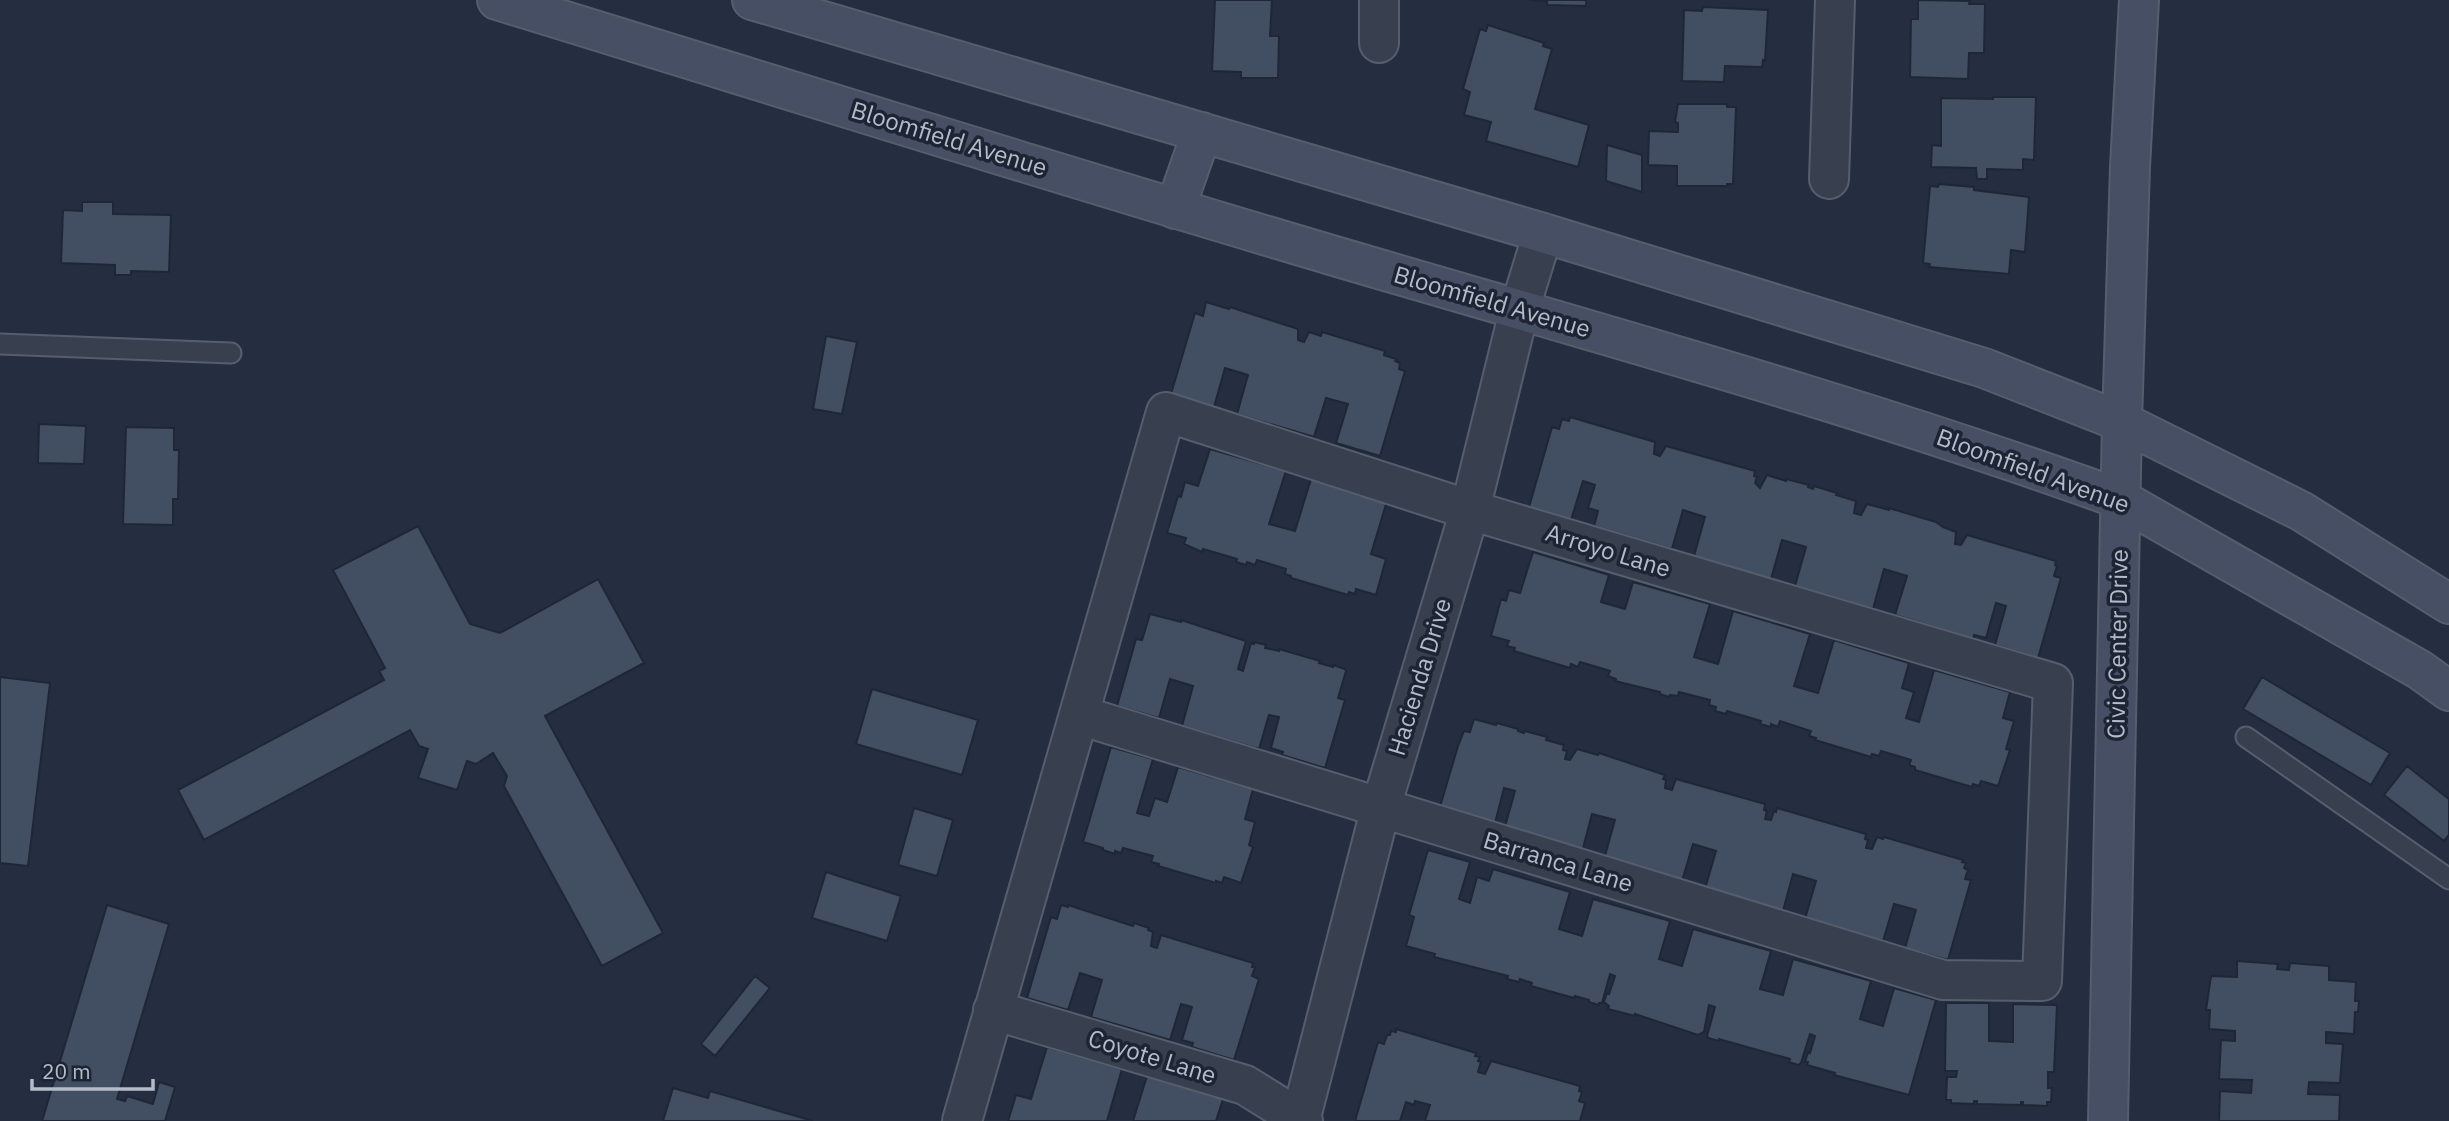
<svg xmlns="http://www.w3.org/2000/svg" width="2449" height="1121" font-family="'IBM Plex Sans',sans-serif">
	<rect width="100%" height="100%" fill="#242e40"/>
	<!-- building -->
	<path fill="#424e62" stroke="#1f2737" stroke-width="2" d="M1215,0H1272L1270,36H1279L1278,78H1241V72L1212,71Z
		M1530,0H1586V6L1547,5V1Z
		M1918,0L1970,1L1969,4H1985L1984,53H1969L1968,79L1910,77L1911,19H1918Z
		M1703,7L1768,10L1765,61L1763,60L1762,67L1725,66L1724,82L1682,81L1684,10L1702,11Z
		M1488,25L1544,43L1543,46L1552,49L1535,109L1589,125L1578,167L1486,141L1491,122L1464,115L1470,92L1463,89L1480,29L1486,31Z
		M1993,97H2036L2034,160L2023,159V170L1987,169V179H1977L1976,168L1931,167L1932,145L1941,146V98L1993,99Z
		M1678,104H1727V107H1736L1733,184H1727V186H1677V166L1648,165L1649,131L1678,132V123L1675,122Z
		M1607,145L1642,155V192L1606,181Z
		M1939,184L1974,187V190L2029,197L2025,252L2011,250L2009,274L1929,267L1930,264L1923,263L1930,186L1938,187Z
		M82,202H113V214L171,215L169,272L131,271V275H115V265L61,263L63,210L82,211Z
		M1206,302L1229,309L1230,307L1298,329V340L1304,342L1309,332L1321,336L1322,332L1385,351L1384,355L1396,359L1395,361L1400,363L1399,369L1405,371L1380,456L1336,443L1348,404L1326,398L1314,437L1237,414L1248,375L1225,368L1214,407L1171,394L1195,313L1203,316Z
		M826,336L857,342L842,414L813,409Z
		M1570,417L1655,442L1654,454L1660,456L1666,446L1755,471L1754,476L1757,477L1755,483L1760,488L1767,475L1786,481V479L1809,485L1808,487L1813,489L1814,486L1837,493L1836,495L1856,501L1854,513L1861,515L1867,504L1889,510V508L1936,522L1943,527L1956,532L1955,544L1961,545L1967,535L2056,561L2055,565L2057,566L2054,576L2061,578L2038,658L1995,645L2006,606L1996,603L1986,638L1974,635L1973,639L1895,615L1907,576L1884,569L1873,609L1795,586L1806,547L1782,540L1771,579L1694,556L1705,517L1683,510L1672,549L1594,526L1598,511L1588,508L1595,485L1583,481L1571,520L1529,507L1552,427L1559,429L1562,419L1569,421Z
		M39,424L86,426L84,464L38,463Z
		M126,427L174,428V450H179L178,499H173V525L123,524Z
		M1210,449L1286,471L1269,524L1295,531L1311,479L1387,501L1371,554L1386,559L1376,595L1356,589L1355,594L1349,592L1348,595L1291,578V576L1285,574L1286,569L1257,560L1255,565L1247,562L1246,565L1236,562L1237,559L1203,549L1202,552L1184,544L1186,538L1167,533L1178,496L1181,497L1185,482L1198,486Z
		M418,526L470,624L500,633L598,579L644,663L545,716L663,933L602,966L504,786L507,776L493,753L476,764L467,761L457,790L418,778L428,749L419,746L410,730L204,840L178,790L384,680L379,671L385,668L333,570Z
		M1533,552L1609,575L1601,602L1625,609L1633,582L1710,604L1694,657L1718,664L1733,611L1810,634L1794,686L1818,693L1834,640L1909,663L1902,688L1914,692L1906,718L1919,722L1934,670L2010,692L2003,718L2014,721L2006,749L2010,750L1998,786L1981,781L1979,786L1973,784L1972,787L1915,770V767L1909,765L1911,760L1881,751L1879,756L1872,754L1871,757L1815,740L1816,738L1809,736L1811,731L1780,721L1778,727L1771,724V727L1760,724L1761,721L1727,711L1726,714L1715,711L1716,707L1709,705L1710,700L1679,692L1678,696L1670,695L1669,697L1660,694V692L1615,681L1616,679L1608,676L1610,671L1580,662L1578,667L1571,664L1570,668L1514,651L1515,648L1507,646L1509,641L1491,636L1501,599L1506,601L1509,590L1520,593Z
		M1150,614L1181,622V620L1246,641L1238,669L1243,671L1251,643L1254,644V642L1266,645L1265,648L1279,651V649L1320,661L1319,663L1333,667V665L1345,669L1346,671L1338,698L1345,700L1325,768L1282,755L1283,752L1271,748L1279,717L1269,715L1259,749L1182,726L1193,686L1170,679L1159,718L1117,706L1136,639L1142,640Z
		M0,677L50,683L28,866L0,863Z
		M2262,677L2390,753L2371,785L2243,709Z
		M872,689L978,720L962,775L856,744Z
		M1474,719L1496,725L1497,723L1518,729V731L1524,733L1525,731L1547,737L1546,740L1564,745L1563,750L1567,751L1565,759L1570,760L1577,749L1598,755L1599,753L1665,775L1663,779L1666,780L1665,788L1672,790L1676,779L1765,804L1764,810L1767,811L1765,819L1771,820L1774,811L1776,812L1777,808L1866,834L1865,839L1868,840L1866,848L1872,849L1877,837L1883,839L1884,837L1963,860L1962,862L1966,863L1964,868L1968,870L1965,879L1971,880L1948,960L1905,948L1916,910L1894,904L1883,941L1805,919L1816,881L1793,874L1783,911L1705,889L1716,851L1693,844L1682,881L1604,859L1615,820L1592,814L1582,852L1504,830L1515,791L1504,788L1495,823L1439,810L1458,746L1464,731L1470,732Z
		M1111,747L1153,759L1137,813L1149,816L1155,798L1167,802L1178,767L1253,789L1245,819L1255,822L1249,845L1253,847L1241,883L1224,877L1222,883L1216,881V883L1158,866L1159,864L1151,862L1153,856L1123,848L1121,853L1115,851V854L1103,850V848L1083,842Z
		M2407,766L2449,799V835L2444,841L2384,795Z
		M914,808L953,820L937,876L898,865Z
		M1428,850L1470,862L1459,899L1470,903L1477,877L1489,881L1493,869L1570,892L1559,929L1582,936L1593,899L1670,921L1659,959L1682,966L1693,929L1771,951L1760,989L1783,995L1793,959L1871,981L1860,1019L1883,1026L1894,988L1936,1000L1909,1095L1834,1075L1835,1073L1807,1065L1808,1062H1805L1808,1052L1810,1053L1815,1036L1810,1034L1801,1063L1798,1065L1789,1062L1790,1059L1719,1039V1041L1708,1038L1707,1036L1715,1007L1709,1005L1704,1032L1698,1035L1635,1014V1016L1608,1009L1609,1006L1604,1002L1607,993L1609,994L1615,976L1610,974L1602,1003H1599L1598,1005L1589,1002V1000L1575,996L1574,998L1531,986L1532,983L1520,979L1519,982L1507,979L1508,976L1434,957L1435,954L1406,946L1414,917L1409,915Z
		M826,872L901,896L887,941L812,918Z
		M107,905L169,924L117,1099L125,1101L127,1096L153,1104L159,1082L175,1087L165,1121H42Z
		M1061,905L1068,907V905L1133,926L1134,923L1149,928L1148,930L1153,932L1151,946L1157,948L1161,935L1253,963L1252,967H1255L1252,976L1259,979L1234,1060L1192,1047L1193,1043L1182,1040L1192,1007L1181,1004L1170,1040L1091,1017L1102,980L1080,973L1068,1010L1027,998L1051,917L1057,919Z
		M2237,961L2278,964L2277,969L2289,970L2290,963L2329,966V980L2356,982L2355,1001H2359L2358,1012H2355L2354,1034L2326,1032V1043L2343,1044L2340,1083L2309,1082L2308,1094L2340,1095L2339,1121H2219L2220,1091L2251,1093L2252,1080L2219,1079L2221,1040L2235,1041V1031L2209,1029L2210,1010H2206L2211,976L2237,977Z
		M755,976L770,988L715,1056L701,1044Z
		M1946,1003H1989V1041L2013,1042V1004L2057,1005L2054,1072H2048V1088H2052L2051,1102H2047V1106L2023,1105V1102H2021V1105L1977,1104V1101H1974V1104L1951,1103V1100H1946L1947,1077H1956L1957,1071H1945Z
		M1396,1029L1476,1053L1475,1056L1480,1057L1478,1061L1481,1062L1478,1072L1485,1074L1491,1061L1580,1086L1579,1091L1582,1092L1579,1101L1585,1103L1580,1121H1425L1430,1105L1415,1101L1414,1105L1406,1102L1400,1121H1355L1378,1042L1384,1044L1387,1035H1390L1391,1031L1396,1032Z
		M1047,1047L1122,1069L1107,1121H1008L1016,1095L1031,1099Z
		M1147,1076L1223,1099L1216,1121H1133Z
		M673,1088L708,1098L710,1091L813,1121H663Z"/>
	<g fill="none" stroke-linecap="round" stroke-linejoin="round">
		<!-- lane casing -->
		<g stroke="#565e6d" stroke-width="23">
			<path id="lane" d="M0,344L231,353
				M2246,737L2449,879"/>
		</g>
		<!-- street casing -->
		<g stroke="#565e6d" stroke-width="42">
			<path id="street" d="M1379,43V0
				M1829,179L1835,0
				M993,1010L1245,1085L1303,1121
				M962,1121L1166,412L1470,510L2053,683L2042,981L1943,980L1079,715
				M1300,1121L1381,807L1470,510L1519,311L1543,233"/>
		</g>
		<!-- secondary casing -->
		<g stroke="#565e6d" stroke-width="42">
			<path id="secondary" d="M497,0C777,86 1057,174 1338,257C1600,334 1863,406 2120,499L2420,670L2449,691
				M752,0L1543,233L1984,368L2122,422L2301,511L2449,604
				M1175,209L1202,132
				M2108,1121L2122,422L2130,167L2139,0"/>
		</g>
		<!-- lane -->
		<use href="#lane" stroke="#384050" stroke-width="19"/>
		<!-- street -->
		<use href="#street" stroke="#384050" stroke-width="38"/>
		<!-- secondary -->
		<use href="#secondary" stroke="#464f63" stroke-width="38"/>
	</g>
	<g text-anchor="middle" stroke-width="7" stroke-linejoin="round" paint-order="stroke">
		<!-- street labels -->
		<g font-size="24" fill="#b4bcca" stroke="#1d2535">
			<text transform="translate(949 139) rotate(17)" y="8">Bloomfield Avenue</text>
			<text transform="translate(1492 302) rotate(16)" y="8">Bloomfield Avenue</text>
			<text transform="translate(2033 471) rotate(20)" y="8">Bloomfield Avenue</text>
			<text transform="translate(1608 551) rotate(17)" y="8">Arroyo Lane</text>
			<text transform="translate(2118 644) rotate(-89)" y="8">Civic Center Drive</text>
			<text transform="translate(1420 677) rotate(-73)" y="8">Hacienda Drive</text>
			<text transform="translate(1558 862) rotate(17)" y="8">Barranca Lane</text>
			<text transform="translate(1152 1057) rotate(17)" y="8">Coyote Lane</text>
		</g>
	</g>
	<!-- scale -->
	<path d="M32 1079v10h121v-10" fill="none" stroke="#b4bcca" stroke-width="3.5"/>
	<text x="42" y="1079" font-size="21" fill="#b4bcca" stroke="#1d2535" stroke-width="5" paint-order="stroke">20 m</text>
</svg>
